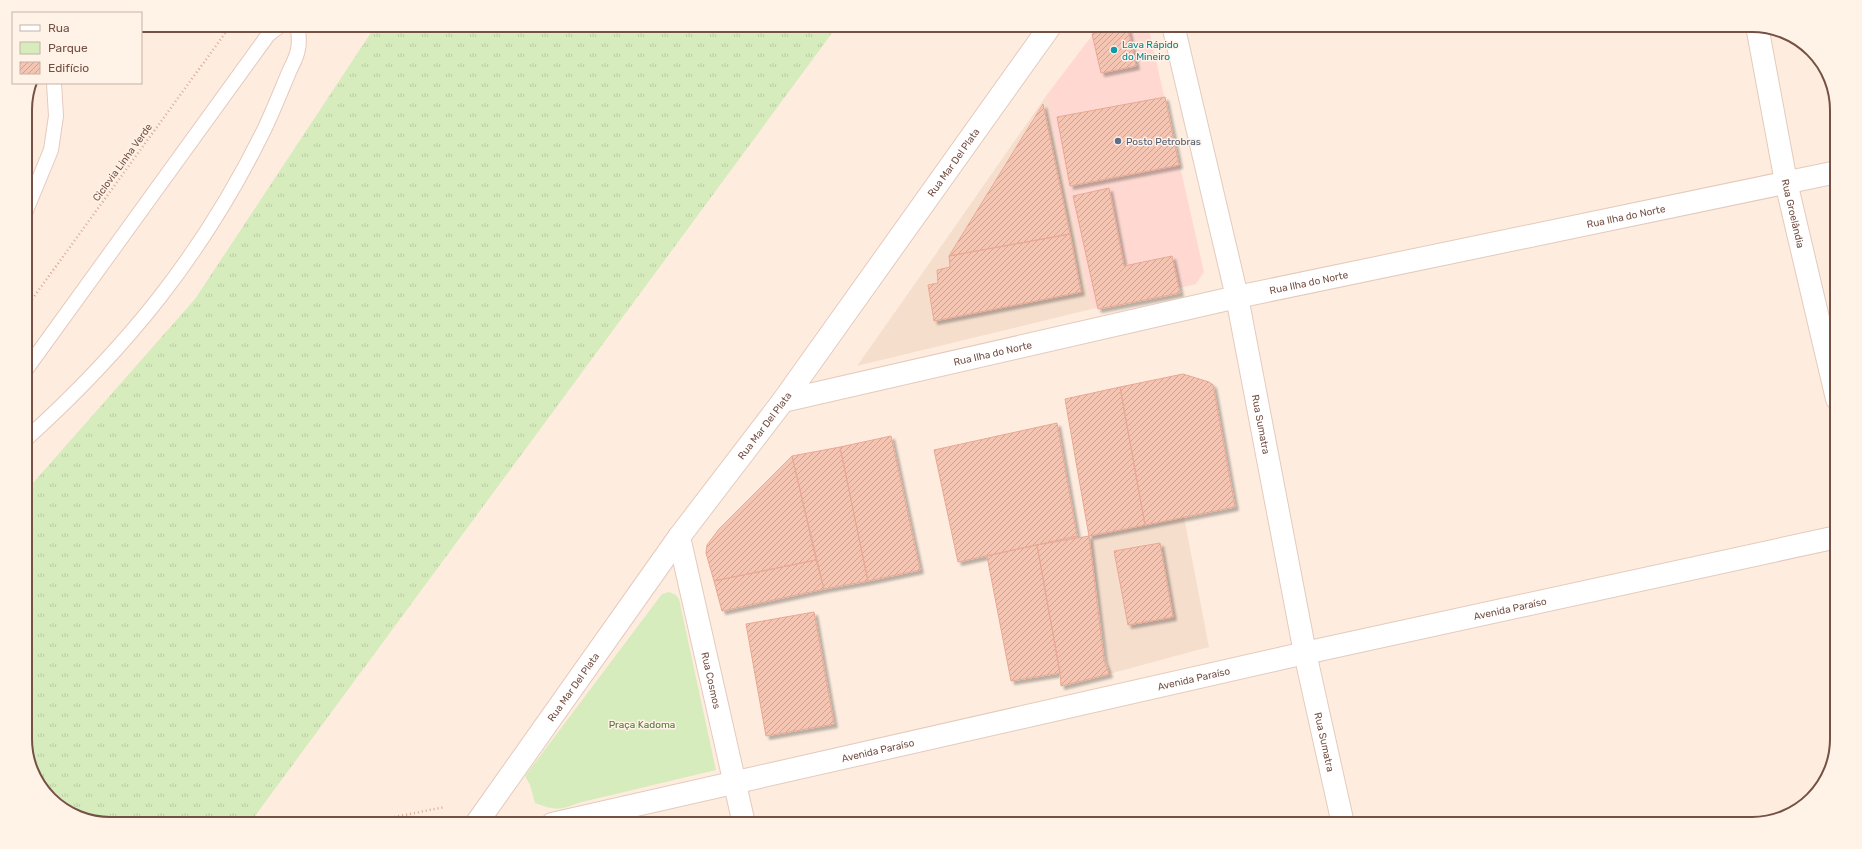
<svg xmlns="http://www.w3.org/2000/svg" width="1862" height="849" font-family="Rubik,sans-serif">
	<defs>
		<pattern id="grass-tufts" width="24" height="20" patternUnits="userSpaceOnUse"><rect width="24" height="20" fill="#d6ecbd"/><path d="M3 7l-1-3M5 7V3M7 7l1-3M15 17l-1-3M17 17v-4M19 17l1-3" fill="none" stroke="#bbcca4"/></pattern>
		<pattern id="building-hatch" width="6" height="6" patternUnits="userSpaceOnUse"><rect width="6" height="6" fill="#f5c5b4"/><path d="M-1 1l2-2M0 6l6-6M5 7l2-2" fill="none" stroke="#cba294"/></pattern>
		<filter id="shadow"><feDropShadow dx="3.5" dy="3.5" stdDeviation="1" flood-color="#0004"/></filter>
	</defs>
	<rect width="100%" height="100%" fill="#feeddf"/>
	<!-- residential -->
	<path fill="#f6decd" d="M1046,96L1092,309L857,366L928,265Z
		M1184,517L1209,647L1109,674L1089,536Z"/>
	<!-- commercial -->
	<path fill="#ffd9d1" d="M1100,25H1148L1204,272L1196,284L1092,309L1046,96Z"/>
	<!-- grass -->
	<path fill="url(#grass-tufts)" d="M376,25H838L249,824H110L78,817L43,790L25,744V492L195,299Z"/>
	<!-- park -->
	<path fill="#d6ecbd" d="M669,592L676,595L679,599L716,770L578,803C559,811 554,810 535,803L530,785L525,776L662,594Z"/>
	<!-- building -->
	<path fill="url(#building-hatch)" stroke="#e9a894" filter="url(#shadow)" d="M1127,25L1136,66L1101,73L1092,34Z
		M1165,97L1179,165L1070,186L1057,117Z
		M1043,104L1070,234L949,256Z
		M1109,188L1124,266L1172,256L1180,293L1098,309L1073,196Z
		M1070,234L1081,292L934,321L928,285L938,283L937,270L950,267L949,256Z
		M1183,374L1209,382L1213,385L1235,507L1145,525L1120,387Z
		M1120,387L1145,525L1089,536L1065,399Z
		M1057,423L1077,536L958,562L934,450Z
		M891,436L920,570L868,581L840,447Z
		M840,447L868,581L824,589L792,456Z
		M792,456L816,560L714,581L706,553L707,545L719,529Z
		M1089,536L1104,660L1109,674L1061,686L1060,673L1037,545Z
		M1160,543L1173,617L1128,625L1114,551Z
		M1037,545L1060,673L1011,681L987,556Z
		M816,560L824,589L722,611L714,581Z
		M814,612L834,724L766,736L746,624Z"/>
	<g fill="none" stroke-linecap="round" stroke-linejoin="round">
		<!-- service casing -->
		<g stroke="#e4cabd" stroke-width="16">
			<path id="service" d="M25,213L51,150L56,116L54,83
				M25,371L268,35L281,25
				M25,440C127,348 203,254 264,130C273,111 281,91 289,72C292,65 297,57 298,49C300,42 298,33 298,25"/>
		</g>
		<!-- minor casing -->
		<g stroke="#e4cabd" stroke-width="24">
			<g id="minor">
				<path id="s1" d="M1757,26L1786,182L1837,399"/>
				<path id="s2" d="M783,401L1237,297L1837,172"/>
				<path id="s3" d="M679,537L744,824"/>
				<path id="s4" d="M476,824L679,537L783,401L1051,25"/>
				<path id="s5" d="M552,824L1305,653L1837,537"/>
			</g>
		</g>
		<!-- tertiary casing -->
		<g stroke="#e4cabd" stroke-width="24">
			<g id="tertiary">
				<path id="s6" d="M1173,25L1237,297L1305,653L1343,824"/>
			</g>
		</g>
		<!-- path -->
		<path stroke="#daa898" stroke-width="2.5" stroke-dasharray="1 3" stroke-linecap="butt" d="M25,309L231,25
			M359,824L445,807"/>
		<!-- service -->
		<use href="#service" stroke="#fff" stroke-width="14"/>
		<!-- minor -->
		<use href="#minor" stroke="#fff" stroke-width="22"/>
		<!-- tertiary -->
		<use href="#tertiary" stroke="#fff" stroke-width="22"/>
	</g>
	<!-- markers -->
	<circle fill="#0f9aa8" stroke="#fff2e6" stroke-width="1.5" cx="1114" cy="50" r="4"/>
	<circle fill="#5c6f8a" stroke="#fff2e6" stroke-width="1.5" cx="1118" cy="141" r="4"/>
	<g text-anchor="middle" stroke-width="3" stroke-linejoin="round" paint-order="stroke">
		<!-- culture labels -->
		<g font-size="10" fill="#0d838f" stroke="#fff2e6" text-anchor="start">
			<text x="1122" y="48">Lava Rápido<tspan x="1122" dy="12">do Mineiro</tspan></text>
		</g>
		<!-- service labels -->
		<g font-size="10" fill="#4e5e75" stroke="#fff2e6" text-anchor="start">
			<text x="1126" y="145">Posto Petrobras</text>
		</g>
		<!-- street labels -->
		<g font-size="10" fill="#755045" stroke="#fff2e6">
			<text transform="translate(122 162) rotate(-54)" y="4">Ciclovia Linha Verde</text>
			<text dy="4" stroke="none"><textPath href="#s4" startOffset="816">Rua Mar Del Plata</textPath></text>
			<text dy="4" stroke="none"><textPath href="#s1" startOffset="191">Rua Groelândia</textPath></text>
			<text dy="4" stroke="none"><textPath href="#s2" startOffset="863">Rua Ilha do Norte</textPath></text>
			<text dy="4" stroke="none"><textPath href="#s2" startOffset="539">Rua Ilha do Norte</textPath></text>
			<text dy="4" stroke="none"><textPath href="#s2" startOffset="215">Rua Ilha do Norte</textPath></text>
			<text dy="4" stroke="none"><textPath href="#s6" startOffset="409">Rua Sumatra</textPath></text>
			<text dy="4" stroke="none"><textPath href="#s4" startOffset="492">Rua Mar Del Plata</textPath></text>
			<text dy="4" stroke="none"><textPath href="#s5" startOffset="982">Avenida Paraíso</textPath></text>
			<text dy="4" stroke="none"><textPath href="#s5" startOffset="658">Avenida Paraíso</textPath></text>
			<text dy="4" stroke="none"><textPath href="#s3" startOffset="147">Rua Cosmos</textPath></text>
			<text dy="4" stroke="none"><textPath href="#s4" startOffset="168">Rua Mar Del Plata</textPath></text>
			<text dy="4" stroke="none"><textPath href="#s6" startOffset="733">Rua Sumatra</textPath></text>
			<text dy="4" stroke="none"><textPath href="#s5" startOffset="334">Avenida Paraíso</textPath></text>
		</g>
		<!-- park labels -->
		<g font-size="10" fill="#54763a" stroke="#fff2e6">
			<text x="642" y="728">Praça Kadoma</text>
		</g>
	</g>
	<!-- crop -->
	<path d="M0 0H1862V849H0ZM110 32H1752A78 78 0 0 1 1830 110V739A78 78 0 0 1 1752 817H110A78 78 0 0 1 32 739V110A78 78 0 0 1 110 32Z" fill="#fff2e6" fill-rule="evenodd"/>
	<path fill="none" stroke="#755045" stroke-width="2" d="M110 32H1752A78 78 0 0 1 1830 110V739A78 78 0 0 1 1752 817H110A78 78 0 0 1 32 739V110A78 78 0 0 1 110 32Z"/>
	<!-- legend -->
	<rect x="12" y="12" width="130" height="72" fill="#fff2e6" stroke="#c8b1a6"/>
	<rect x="20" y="25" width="20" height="6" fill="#ffffff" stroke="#c8b1a6"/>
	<text x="48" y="32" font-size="12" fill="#755045">Rua</text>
	<rect x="20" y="42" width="20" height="12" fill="#d6ecbd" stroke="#c8b1a6"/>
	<text x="48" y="52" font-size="12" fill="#755045">Parque</text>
	<rect x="20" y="62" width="20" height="12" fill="url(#building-hatch)" stroke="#c8b1a6"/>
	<text x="48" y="72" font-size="12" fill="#755045">Edifício</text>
</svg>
